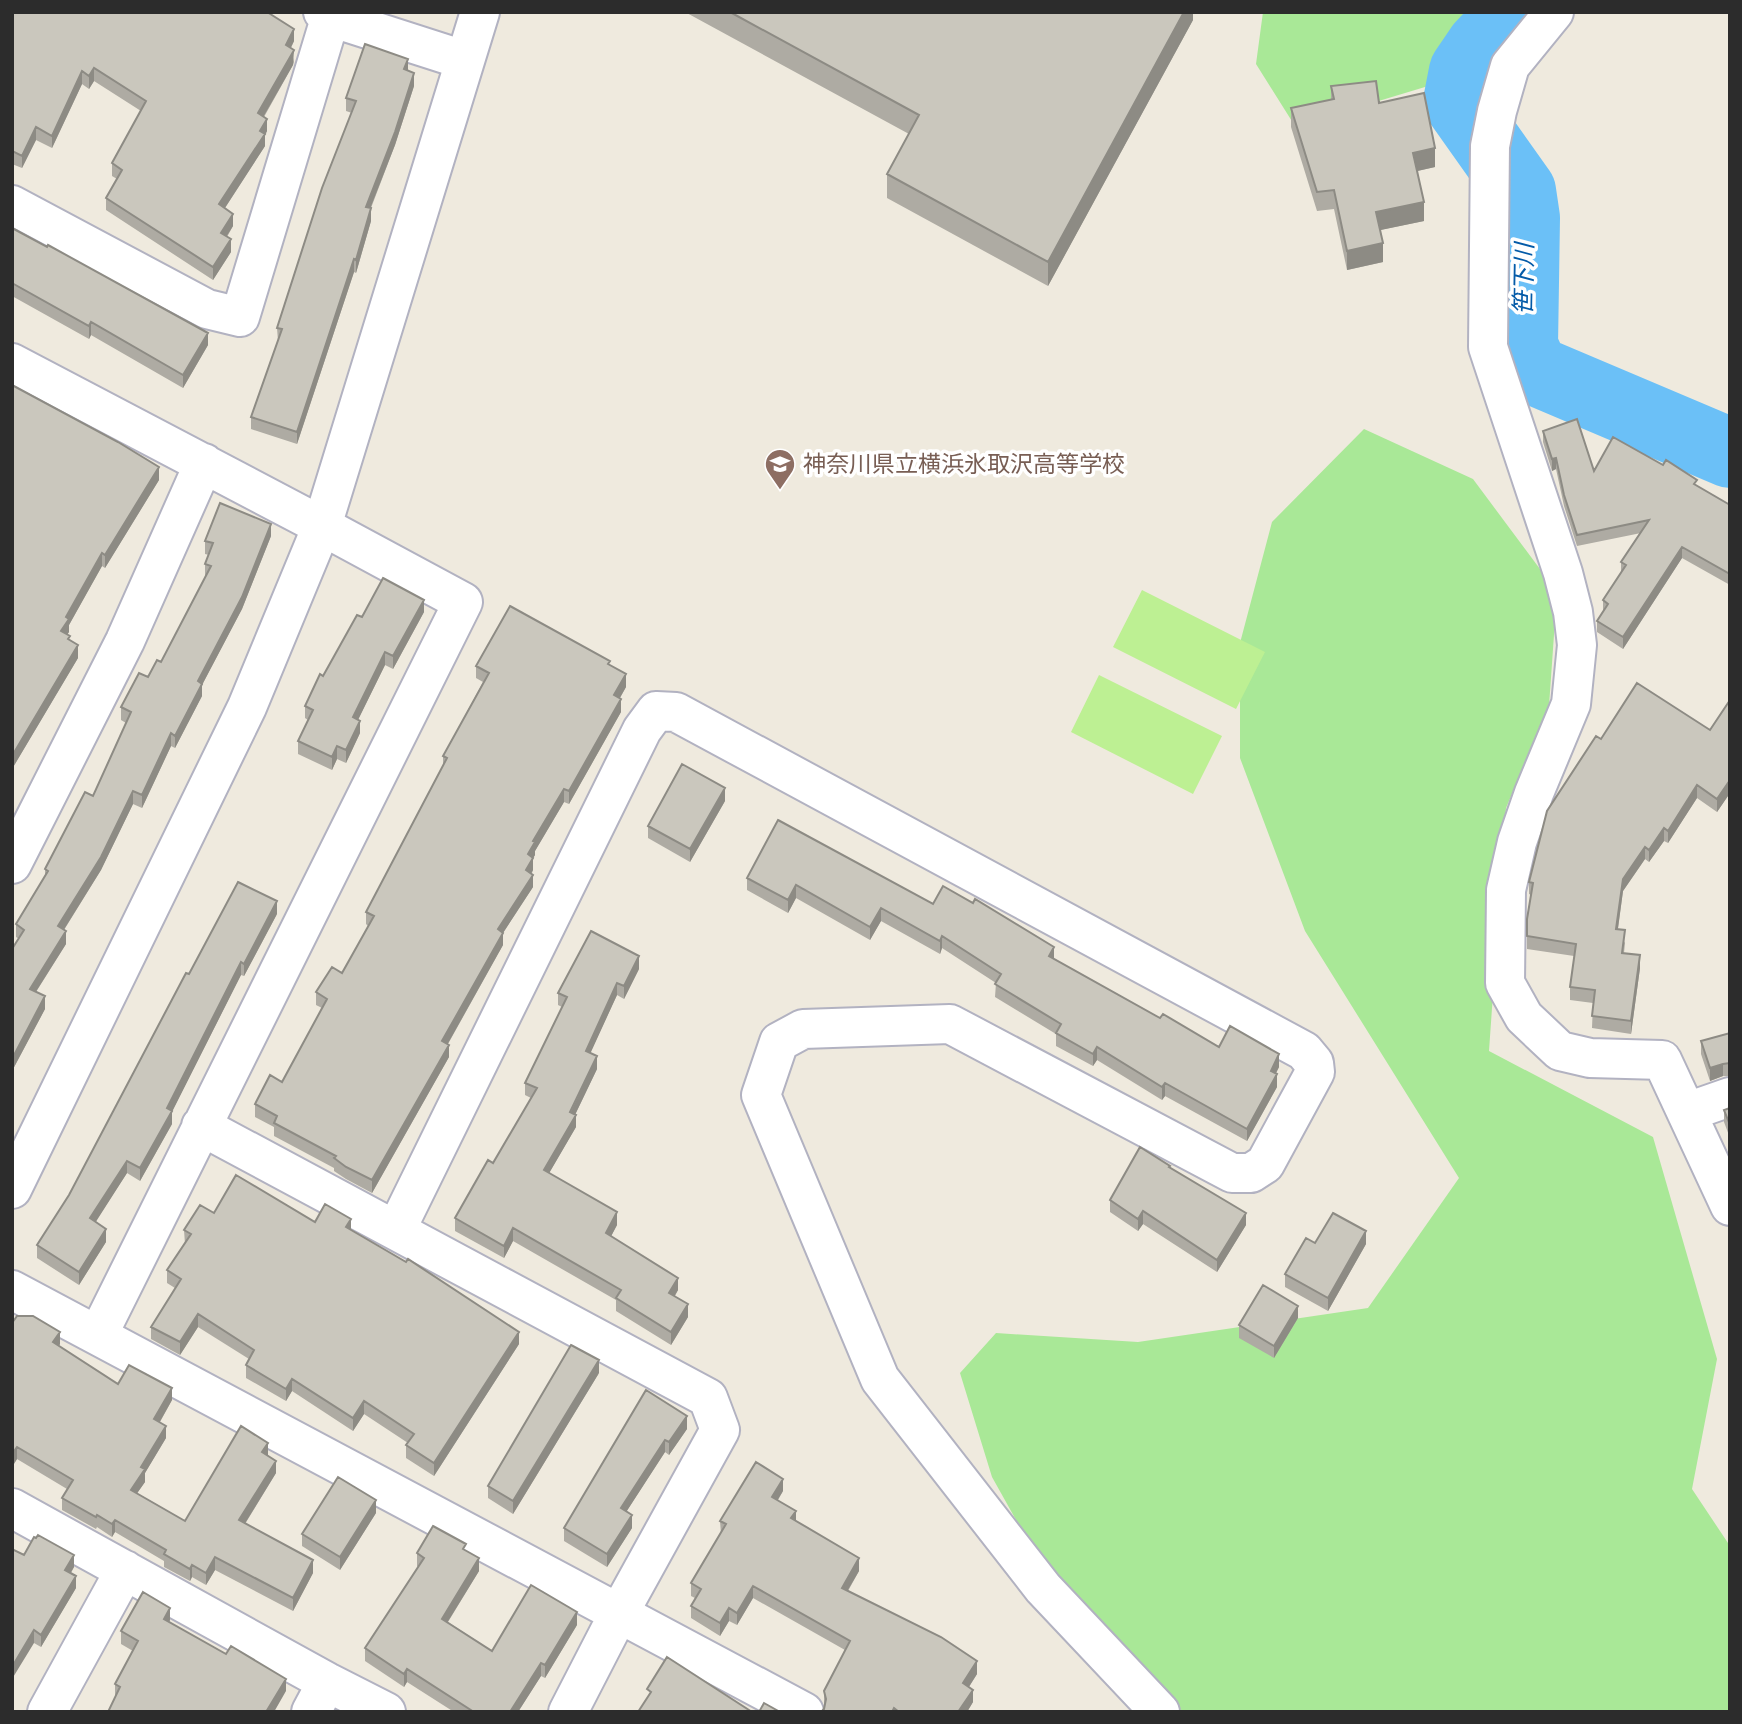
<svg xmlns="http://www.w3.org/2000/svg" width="1742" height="1724" font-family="'Space Grotesk','Noto Sans JP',sans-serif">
	<rect width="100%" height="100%" fill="#efeade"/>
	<!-- green -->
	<path fill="#a9e897" d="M1263,12H1544L1478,71L1372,103L1305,142L1256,64Z
		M1364,429L1473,479L1557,592L1549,706L1506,808L1489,1051L1653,1137L1717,1359L1692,1489L1730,1546V1712H1151L1048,1577L992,1477L960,1373L996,1333L1138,1342L1368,1308L1459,1178L1305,931L1240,758V643L1272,522Z"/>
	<!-- pitch -->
	<path fill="#bdf093" d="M1142,590L1265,652L1236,709L1113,647Z
		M1099,675L1222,736L1193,794L1071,732Z"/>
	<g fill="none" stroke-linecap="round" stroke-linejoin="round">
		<!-- river -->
		<path stroke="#6bc0f7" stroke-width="70" d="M1513,12L1481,46L1464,71L1458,102L1521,191L1525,218L1523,346L1534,370L1730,453"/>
		<!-- minor casing -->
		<g stroke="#b2b2c1" stroke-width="42">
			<path id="minor" d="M323,12L330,17L464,60
				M1554,12L1510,66L1497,111L1490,146L1488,347L1563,573L1573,612L1577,645L1571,704L1534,793L1517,842L1506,890L1505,983L1524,1017L1560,1051L1590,1058L1662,1060L1730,1206
				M12,205L207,309L240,317L332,12
				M12,363L322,526L463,602L98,1335
				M12,864L125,641L204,463
				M1687,1112L1730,1097
				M201,1126L708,1398L720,1430L619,1613L568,1712
				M396,1230L642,730L656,711L676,712L1304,1051L1314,1063L1315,1072L1265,1164L1251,1173H1232L950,1024L803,1029L779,1042L761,1095L880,1379L1043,1588L1160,1712
				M12,1290L804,1712
				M12,1508L327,1682L386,1712
				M47,1712L125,1570
				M311,1712L327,1682"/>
		</g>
		<!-- tertiary casing -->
		<g stroke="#b2b2c1" stroke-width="42">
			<path id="tertiary" d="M12,1189L247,707L322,526L480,12"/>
		</g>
		<!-- minor -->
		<use href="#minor" stroke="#fff" stroke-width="38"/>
		<!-- tertiary -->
		<use href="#tertiary" stroke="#fff" stroke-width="38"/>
	</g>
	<!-- wall -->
	<path fill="#aeaba3" d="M12,12L294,41L291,48L294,62L293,65L264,117L267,131L265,135V146L225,208L233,226L227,237L231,252L213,280L106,210V198L117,179L112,176V163L141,111L94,81L89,89L82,84L52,148L36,140L22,168L12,164Z
		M685,12H1193V20L1048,286L887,198V174L909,134Z
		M408,71L414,86L395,145L371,208V221L356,273L354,272L297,444L251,429V417L278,341L277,328L352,113L346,111V98Z
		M1331,86L1379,103L1435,167L1417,171L1424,221L1380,230L1383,262L1347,270L1334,209L1317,211L1291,127V108L1331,100Z
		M12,228L208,345L183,388L91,335L89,339L12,296Z
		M12,385L159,480L105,568L102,566L69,625V632L67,634L78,658L12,769Z
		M1543,431L1594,471L1697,486L1730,505V585L1682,558L1623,649L1597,632V621L1603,611V600L1621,573V562L1641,533L1577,546L1564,506L1556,469L1552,471L1543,442Z
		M271,536L242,609L202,685V696L175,748L171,746L142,808L133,804L101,870L64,930L66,944L36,992L45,1009L12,1071V949L19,939L16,937V924L45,876V869L93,796L126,723L121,720V707L161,662L205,577V564L209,555L205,554V541Z
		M424,612L393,669L385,665L358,720L360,733L346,763L337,759L332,770L298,754V741L308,720L305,718V706L323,676L362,617Z
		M610,665L626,687L620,698L621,712L569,804L564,802L535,851V855L533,858V870L532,873L533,887L503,933V945L448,1044L449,1057L372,1193L346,1179L334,1171V1168L274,1136V1127L255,1117V1104L282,1082L322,1008L316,1005V992L342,973L368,926L366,924V912L443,765V756L483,682L476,678V666Z
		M1730,700V793L1717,812L1697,798L1668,843L1664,841L1649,862L1645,859L1623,891L1618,929L1625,943L1624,953L1640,968L1631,1034L1592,1028L1593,1003L1570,1000V987L1574,956L1527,949V919L1531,895L1529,894V882L1601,739L1710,730Z
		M725,801L690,862L648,838V826Z
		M747,878L933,904L1054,959L1160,1018L1219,1047L1279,1067L1276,1073L1277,1087L1247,1141L1165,1096L1162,1100L1097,1060L1093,1066L1056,1046V1034L995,997L996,983L942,948L940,954L881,921L870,940L796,898L788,913L747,890Z
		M277,914L244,976L241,975L172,1111V1124L140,1181L127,1173L95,1222L106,1242L79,1285L37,1258V1245L69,1195L189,974Z
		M639,969L624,999L617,995L590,1053L597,1069L575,1115L576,1127L549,1173L617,1225L611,1236L678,1290L675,1296L688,1317L671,1345L616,1311V1300L513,1241L504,1258L455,1231V1218L493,1163L531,1098L525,1095V1083L562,1007L558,1005V993Z
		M1730,1033V1076H1723L1710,1081L1701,1054V1041Z
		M1730,1108V1138L1724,1122V1110Z
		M1170,1168L1246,1225L1217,1272L1143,1224L1138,1231L1110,1212V1200Z
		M214,1213L315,1222L351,1230L519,1344L434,1476L406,1458V1445L408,1443L364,1414L353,1431L292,1391L286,1401L246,1378V1365L249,1359L198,1327L180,1355L151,1339V1327L175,1288L167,1283V1270L185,1244L184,1230Z
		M1315,1243L1366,1244L1328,1311L1285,1287V1274Z
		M1298,1318L1274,1358L1239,1338V1325Z
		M12,1323L60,1344L59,1346L118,1384L172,1400L160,1422L166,1438L145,1473V1482L137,1493L185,1521L268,1456L276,1473L245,1524L313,1573L293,1611L215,1570L206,1585L192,1577L190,1581L164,1567V1561L115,1532L112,1537L97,1527L96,1529L62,1510V1498L67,1489L17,1459L12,1467Z
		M599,1373L513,1514L488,1498V1486Z
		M646,1390L687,1429L669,1455L665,1452L626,1512L632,1528L607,1567L564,1541V1528Z
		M783,1491L778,1500L796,1521L859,1571L848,1591L977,1674L969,1687L973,1702L967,1712H821L824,1706V1691L845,1650L753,1598L737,1625L729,1621L720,1636L691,1618V1606L695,1598L691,1596V1583L721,1534L720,1521Z
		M376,1513L340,1570L302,1546V1534Z
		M466,1551L479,1571L448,1622L492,1651L577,1625L545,1678L541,1676L518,1712H454L407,1682L404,1687L365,1661V1648L418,1567L417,1566V1553Z
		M24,1555L74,1567L71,1573L76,1588L41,1647L34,1643Z
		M170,1620L169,1622L286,1691L115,1696V1684L133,1651L121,1644V1631Z"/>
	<!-- shaded-wall -->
	<path fill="#8d8b84" d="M1184,12H1193V20L1048,286V262Z
		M294,29V41L286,57V45Z
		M294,50L293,65L258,126V113Z
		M408,59V71L404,69Z
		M94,68V81L89,89V76Z
		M82,71V84L52,148V136Z
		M414,73V86L395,145L366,219V207Z
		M267,119V131L265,135V146L219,217V204Z
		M36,127V140L22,168V156Z
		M1435,148V167L1413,172V153Z
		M1424,202V221L1376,231V212Z
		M371,208V221L356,273V260Z
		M233,214V226L221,245V233Z
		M231,239V252L213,280V267Z
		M1383,243V262L1347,270V251Z
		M354,259V272L297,444V432Z
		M91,322V335L89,339V326Z
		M208,333V345L183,388V375Z
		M1556,458V469L1552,471V459Z
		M159,467V480L105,568V555Z
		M271,524V536L242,609L202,685V696L175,748V736L198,681Z
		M1682,547V558L1623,649V637Z
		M102,553V566L69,625V632L61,644V631L66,617Z
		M424,600V612L393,669V656Z
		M78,645V658L12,769V756Z
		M385,652V665L353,730V717Z
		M626,674V687L614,708V695Z
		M621,699V712L569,804V791Z
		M360,721V733L346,763V750Z
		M171,733V746L142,808V795Z
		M337,746V759L332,770V757Z
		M1730,780V793L1717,812V799Z
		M1697,785V798L1668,843V831Z
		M725,788V801L690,862V849Z
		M564,789V802L535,851V855L528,867V854L533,841Z
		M133,791V804L101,870L58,939V926Z
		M1664,828V841L1649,862V850Z
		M1645,847V859L1623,891L1616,942V929L1623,879Z
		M533,858V870L526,882V870Z
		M533,875V887L503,933V945L442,1054V1041L498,929Z
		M796,885V898L788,913V900Z
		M277,901V914L244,976V964Z
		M881,908V921L870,940V927Z
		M66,931V944L30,1001V989Z
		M942,936V948L940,954V941Z
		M1054,947V960L1049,956Z
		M1640,955V968L1631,1034V1021Z
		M639,956V969L624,999V986Z
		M241,962V975L170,1116L172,1111V1124L140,1181V1168L167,1108Z
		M617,983V995L586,1063V1051Z
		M45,996V1009L12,1071V1059Z
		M449,1045V1057L372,1193V1180Z
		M1097,1047V1060L1093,1066V1054Z
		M1279,1054V1067L1271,1083V1071Z
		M597,1056V1069L573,1119L576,1115V1127L544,1182V1170Z
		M1723,1064V1076L1710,1081V1068Z
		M1277,1074V1087L1247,1141V1129Z
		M1165,1083V1096L1162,1100V1087Z
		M127,1161V1173L90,1231V1218Z
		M1143,1211V1224L1138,1231V1219Z
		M617,1212V1225L606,1246V1233Z
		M1246,1213V1225L1217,1272V1260Z
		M351,1219V1231L346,1227Z
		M513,1228V1241L504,1258V1246Z
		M106,1229V1242L79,1285V1272Z
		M1366,1231V1244L1328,1311V1298Z
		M678,1278V1290L669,1305V1293Z
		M688,1304V1317L671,1345V1332Z
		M1298,1306V1318L1274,1358V1346Z
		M198,1314V1327L180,1355V1342Z
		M60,1332V1344L53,1354V1342Z
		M519,1332V1344L434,1476V1463Z
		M599,1360V1373L513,1514V1501Z
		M292,1379V1391L286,1401V1389Z
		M172,1388V1400L154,1432V1419Z
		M364,1401V1414L353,1431V1418Z
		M687,1416V1429L669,1455V1442Z
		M166,1426V1438L145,1473V1482L131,1502V1490L141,1467Z
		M665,1440V1452L621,1520V1508Z
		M268,1443V1456L262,1452Z
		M17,1447V1459L12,1467V1454Z
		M276,1461V1473L239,1533V1520Z
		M783,1479V1491L772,1509V1497Z
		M376,1500V1513L340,1570V1557Z
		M796,1511V1523L791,1518Z
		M632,1515V1528L607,1567V1554Z
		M115,1520V1532L112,1537V1524Z
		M74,1555V1567L65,1582V1570Z
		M215,1557V1570L206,1585V1573Z
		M479,1558V1571L442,1631V1619Z
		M859,1558V1571L842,1600V1588Z
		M313,1560V1573L293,1611V1598Z
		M192,1565V1577L190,1581V1569Z
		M76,1576V1588L41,1647V1635Z
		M753,1586V1598L737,1625V1613Z
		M170,1608V1620L164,1632V1619Z
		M729,1608V1621L720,1636V1623Z
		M577,1612V1625L545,1678V1665Z
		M34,1630V1643L12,1679V1667Z
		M977,1661V1674L963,1696V1683Z
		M541,1663V1676L518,1712H510Z
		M407,1669V1682L404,1687V1674Z
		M286,1679V1691L274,1712H266Z
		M973,1690V1702L967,1712H958Z"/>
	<!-- building -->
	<path fill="#cac7bd" stroke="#8d8b84" stroke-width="2" d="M12,12H267L294,29L286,45L294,50L293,52L258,113L267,119L260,131L265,134L219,204L233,214L221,233L231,239L213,267L106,198L122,170L112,163L146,101L94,68L89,76L82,71L52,136L36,127L22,156L12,151Z
		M730,12H1184L1048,262L887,174L919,115Z
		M365,44L408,59L404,69L414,73L395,132L366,207L371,208L356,260L354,259L297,432L251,417L282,329L277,328L322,188L356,101L346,98Z
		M1376,81L1379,103L1424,93L1435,148L1413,153L1424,202L1376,212L1383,243L1347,251L1334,190L1317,192L1291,108L1334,99L1331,86Z
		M12,228L47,247L48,245L208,333L183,375L91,322L89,326L12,283Z
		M12,385L118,442L159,467L105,555L102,553L66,617L69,619L61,631L70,636L68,639L78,645L12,756Z
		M1577,419L1594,471L1613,437L1663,465L1666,460L1697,480L1694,484L1730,505V574L1682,547L1623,637L1597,621L1608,604L1603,600L1626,565L1621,562L1649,520L1577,535L1564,495L1556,458L1552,459L1543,431Z
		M220,503L271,524L242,597L198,681L202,684L175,736L171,733L142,795L133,791L101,857L58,926L66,931L30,989L45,996L12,1059V949L24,930L16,924L48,871L45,869L85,792L93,796L131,712L121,707L139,673L148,677L157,660L161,662L211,566L205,564L213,543L205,541Z
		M383,578L424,600L393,656L385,652L353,717L360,721L346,750L337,746L332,757L298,741L313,710L305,706L320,674L323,676L357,615L362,617Z
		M510,606L610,661L608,664L626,674L614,695L621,699L569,791L564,789L533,841L535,842L528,854L533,858L526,870L533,875L498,929L503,933L442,1041L449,1045L372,1180L346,1167L334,1158L336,1156L274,1123L277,1116L255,1104L270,1075L282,1082L327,999L316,992L332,967L342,973L374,916L366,912L447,758L443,756L489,673L476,666Z
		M1637,683L1710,730L1730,700V780L1717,799L1697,785L1668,831L1664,828L1649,850L1645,847L1623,879L1616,929L1625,930L1622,953L1640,955L1631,1021L1592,1016L1595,990L1570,987L1576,944L1527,936V919L1533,883L1529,882L1547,811L1596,736L1601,739Z
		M682,764L725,788L690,849L648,826Z
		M778,820L933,904L943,886L973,903L975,899L1054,947L1049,956L1160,1018L1163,1014L1219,1047L1230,1026L1279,1054L1271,1071L1277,1074L1247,1129L1165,1083L1162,1087L1097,1047L1093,1054L1056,1033L1061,1024L995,984L1001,974L942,936L940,941L881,908L870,927L796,885L788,900L747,878Z
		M238,882L277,901L244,964L241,962L167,1108L172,1111L140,1168L127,1161L90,1218L106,1229L79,1272L37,1245L69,1195L186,973L189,974Z
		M591,931L639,956L624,986L617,983L586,1051L597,1056L570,1112L576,1115L544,1170L617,1212L606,1233L678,1278L669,1293L688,1304L671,1332L616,1298L621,1290L513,1228L504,1246L455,1218L488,1160L493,1163L537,1088L525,1083L567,997L558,993Z
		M1730,1033V1063L1723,1064L1710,1068L1701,1041Z
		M1730,1108V1125L1724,1110Z
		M1140,1147L1170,1166L1169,1167L1246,1213L1217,1260L1143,1211L1138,1219L1110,1200Z
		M236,1175L315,1222L325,1204L351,1219L346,1227L406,1262L408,1259L519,1332L434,1463L406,1445L414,1434L364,1401L353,1418L292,1379L286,1389L246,1365L254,1350L198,1314L180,1342L151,1327L181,1279L167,1270L191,1234L184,1230L200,1205L214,1213Z
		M1333,1213L1366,1231L1328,1298L1285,1274L1306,1238L1315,1243Z
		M1263,1285L1298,1306L1274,1346L1239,1325Z
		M17,1316H33L60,1332L53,1342L118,1384L129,1365L172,1388L154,1419L166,1426L141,1467L145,1469L131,1490L185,1521L241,1426L268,1443L262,1452L276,1461L239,1520L313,1560L293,1598L215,1557L206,1573L192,1565L190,1569L164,1554L166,1550L115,1520L112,1524L97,1515L96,1517L62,1498L73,1480L17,1447L12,1454V1323Z
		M571,1345L599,1360L513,1501L488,1486Z
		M646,1390L687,1416L669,1442L665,1440L621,1508L632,1515L607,1554L564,1528Z
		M756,1462L783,1479L772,1497L796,1511L791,1518L859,1558L842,1588L941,1637L977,1661L963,1683L973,1690L958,1712H899L894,1708L892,1712H821L824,1709L826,1699L824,1691L850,1641L753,1586L737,1613L729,1608L720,1623L691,1606L701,1589L691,1583L726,1524L720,1521Z
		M338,1477L376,1500L340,1557L302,1534Z
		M433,1526L466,1544L463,1549L479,1558L442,1619L492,1651L531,1585L577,1612L545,1665L541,1663L510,1712H474L407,1669L404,1674L365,1648L424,1558L417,1553Z
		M38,1535L74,1555L65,1570L76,1576L41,1635L34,1630L12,1667V1549L24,1555L34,1537L36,1538Z
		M143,1592L170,1608L164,1619L226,1654L231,1646L286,1679L266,1712H108L120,1687L115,1684L138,1641L121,1631Z
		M667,1657L752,1712H638L651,1692L647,1689Z
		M764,1703L780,1712H759Z"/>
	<!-- icons -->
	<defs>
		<g id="school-pin" transform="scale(1.575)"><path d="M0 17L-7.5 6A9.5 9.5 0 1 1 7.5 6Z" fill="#8d6e63" stroke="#fff"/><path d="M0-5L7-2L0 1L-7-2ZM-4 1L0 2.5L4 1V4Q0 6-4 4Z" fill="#fff"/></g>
	</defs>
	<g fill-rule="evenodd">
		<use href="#school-pin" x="780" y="464"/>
	</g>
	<g text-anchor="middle" stroke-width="7" stroke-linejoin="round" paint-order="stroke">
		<!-- education labels -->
		<g font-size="23" fill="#785e54" stroke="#fff" text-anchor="start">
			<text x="803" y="472">神奈川県立横浜氷取沢高等学校</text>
		</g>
		<!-- water labels -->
		<g font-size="24" font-style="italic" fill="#045ba8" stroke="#fff">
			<text transform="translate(1524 279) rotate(-89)" y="8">笹下川</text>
		</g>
	</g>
	<!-- border -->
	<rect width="1742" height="1724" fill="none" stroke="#2c2c2c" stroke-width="28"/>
</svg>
